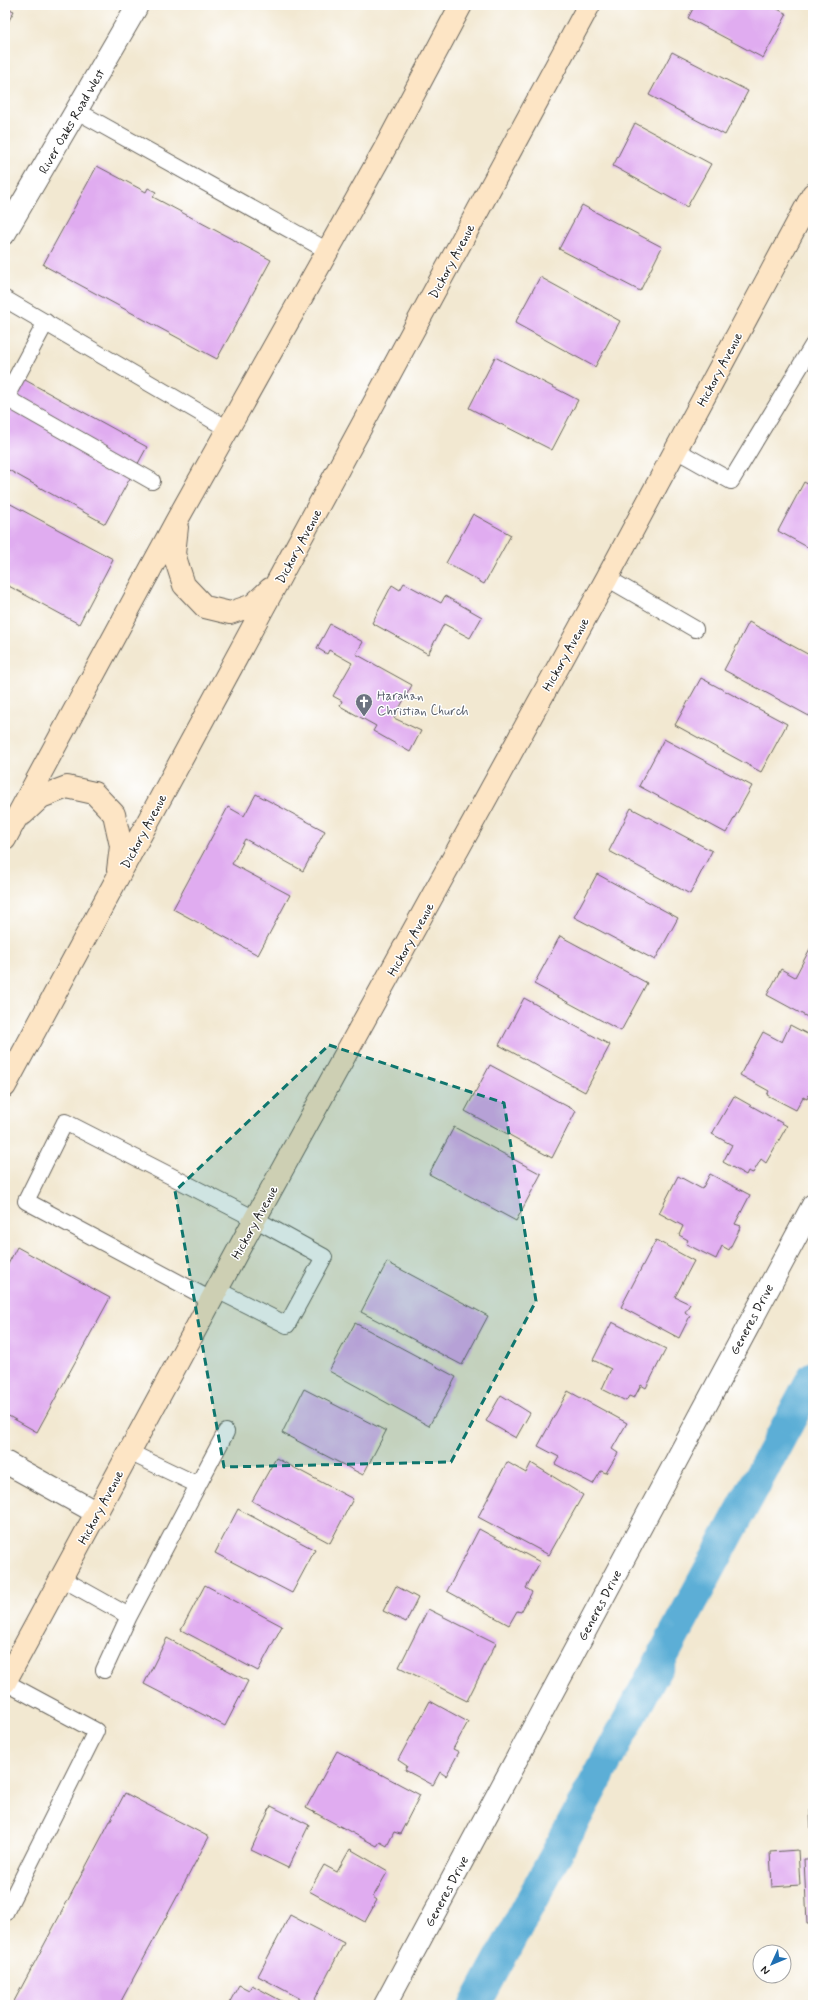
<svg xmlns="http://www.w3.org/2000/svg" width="818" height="2010" font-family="Mynerve,sans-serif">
	<rect width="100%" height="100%" fill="#fff"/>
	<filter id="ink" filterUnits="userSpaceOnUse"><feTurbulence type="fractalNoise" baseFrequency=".025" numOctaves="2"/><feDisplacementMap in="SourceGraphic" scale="8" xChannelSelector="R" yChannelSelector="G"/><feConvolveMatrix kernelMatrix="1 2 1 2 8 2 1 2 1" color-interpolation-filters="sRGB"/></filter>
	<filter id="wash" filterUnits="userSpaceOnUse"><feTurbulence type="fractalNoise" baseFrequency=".012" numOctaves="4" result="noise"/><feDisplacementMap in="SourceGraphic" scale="16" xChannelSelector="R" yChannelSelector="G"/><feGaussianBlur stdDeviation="0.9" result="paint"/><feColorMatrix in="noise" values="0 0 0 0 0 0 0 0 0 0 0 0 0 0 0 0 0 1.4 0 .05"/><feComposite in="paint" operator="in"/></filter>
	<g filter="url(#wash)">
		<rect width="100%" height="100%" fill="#f2e8d1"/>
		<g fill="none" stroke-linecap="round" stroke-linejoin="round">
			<!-- canal -->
			<path stroke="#5baed6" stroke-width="32" d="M475,2005L813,1377"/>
		</g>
		<g id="blocks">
			<!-- building -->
			<path fill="#e0acf0" d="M695,5H770L787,14L763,58L688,18Z
				M5,7L14,11L5,28Z
				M672,52L748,91L725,135L649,95Z
				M635,123L711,164L687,207L613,166Z
				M97,166L146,192L148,188L156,192L153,197L271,260L217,359L43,265Z
				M582,205L662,247L640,291L559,249Z
				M540,277L620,321L595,367L515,323Z
				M495,357L578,400L552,450L469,408Z
				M16,375L147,447L105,524L5,468V395Z
				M804,482L813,487V550L778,531Z
				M5,501L113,559L79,624L5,584Z
				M473,514L511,535L484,584L446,563Z
				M404,583L441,603L445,596L482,617L470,638L444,624L428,654L372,623L392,585L400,590Z
				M749,622L813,657V709L809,716L724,670Z
				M330,624L363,642L356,654L412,685L394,718L421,731L410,752L373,731L376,726L340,706L342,701L333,696L352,663L329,650L327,654L317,648Z
				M701,678L787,724L761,772L675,725Z
				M664,739L752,786L726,833L639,786Z
				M256,794L325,831L303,871L245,839L232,864L290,895L258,955L173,909L228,807L244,816Z
				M631,808L712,851L690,894L609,851Z
				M597,874L678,918L655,960L574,917Z
				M560,936L647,983L621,1031L534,984Z
				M813,943V1020L767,995L781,969L795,977Z
				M524,998L610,1045L585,1092L499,1045Z
				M790,1025L813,1037V1087L807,1099L803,1097L796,1110L767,1095L769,1091L740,1075L763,1032L782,1042Z
				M490,1065L576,1111L552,1158L465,1111Z
				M734,1096L787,1126L766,1163L761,1159L753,1173L748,1171L746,1175L723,1162L732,1145L712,1134Z
				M454,1127L541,1174L516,1221L429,1174Z
				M710,1174L750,1195L735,1224L741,1226L729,1250L722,1246L716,1259L686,1244L688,1240L679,1235L683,1226L659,1213L678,1176L702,1189Z
				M656,1240L694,1261L675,1297L690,1304L685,1312L690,1316L679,1338L621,1307Z
				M17,1247L110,1298L37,1432L5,1414V1270Z
				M387,1262L488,1316L462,1365L361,1312Z
				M612,1322L666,1349L646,1388L641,1385L634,1398L629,1396L626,1401L602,1389L611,1369L593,1360Z
				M355,1323L456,1377L429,1426L329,1371Z
				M304,1389L386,1431L363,1475L282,1433Z
				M568,1391L627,1423L612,1449L618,1453L606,1473L601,1471L593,1484L555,1464L559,1457L538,1446Z
				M501,1395L530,1413L516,1438L486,1421Z
				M276,1458L353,1499L330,1543L252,1501Z
				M507,1462L526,1473L531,1463L583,1495L549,1555L478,1517Z
				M238,1509L315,1550L292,1593L215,1553Z
				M479,1529L540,1562L526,1588L532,1592L521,1612L517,1611L509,1625L447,1591Z
				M205,1585L282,1626L258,1671L181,1630Z
				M396,1586L418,1598L406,1622L383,1611Z
				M428,1609L496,1643L467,1701L399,1667Z
				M167,1638L248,1681L225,1726L144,1684Z
				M430,1701L468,1722L453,1749L459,1752L446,1776L440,1772L433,1785L405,1770L407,1766L398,1760Z
				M337,1751L420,1795L400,1834L394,1832L387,1846L380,1842L377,1846L306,1808Z
				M125,1793L209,1837L119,2005H12Z
				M271,1806L309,1825L288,1868L251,1850Z
				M810,1810H813V1838H811Z
				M350,1849L388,1871L373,1897L377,1900L365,1922L309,1891L324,1865L337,1872Z
				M798,1850L800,1885L772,1887L770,1852Z
				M804,1859H813V1924H807Z
				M290,1915L344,1943L312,2005L258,1976Z
				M239,1985L249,1990L252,1985L289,2005H228Z"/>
		</g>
	</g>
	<g filter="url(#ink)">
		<use href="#blocks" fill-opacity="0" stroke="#67635b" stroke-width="1"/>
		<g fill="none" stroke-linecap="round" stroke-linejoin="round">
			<!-- service casing -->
			<g stroke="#67635b" stroke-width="18">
				<path id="service" d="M77,111L328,251
					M5,299L228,429
					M46,322L8,393L13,402L152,481
					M676,450L731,481L813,345
					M607,578L695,629
					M211,1300L26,1201L65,1122L255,1219L324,1257L287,1325L217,1290
					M198,1485L226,1432
					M61,1578L129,1616L198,1485L129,1452
					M104,1670L129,1616
					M5,1682L96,1731L5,1913"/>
			</g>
			<!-- minor casing -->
			<g stroke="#67635b" stroke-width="24">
				<path id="minor" d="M5,233L136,8
					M5,1462L97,1513
					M385,2005L813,1205"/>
			</g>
			<!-- secondary casing -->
			<g stroke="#67635b" stroke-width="24">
				<path id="secondary" d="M177,527L174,554L184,585L205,607L230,613L253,605L270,589
					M23,814L41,797L67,787L94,793L114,814L121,846L118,870
					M5,839L177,520L384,150L461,5
					M5,1086L589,5
					M5,1682L255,1219L607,578L813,194"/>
			</g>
			<!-- service -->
			<use href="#service" stroke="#fff" stroke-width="16"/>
			<!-- minor -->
			<use href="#minor" stroke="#fff" stroke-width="22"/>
			<!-- secondary -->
			<use href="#secondary" stroke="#fde5c5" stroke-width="22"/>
		</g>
	</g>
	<!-- marked area -->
	<path fill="#0f766e" fill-opacity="0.2" stroke="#0f766e" stroke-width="3" stroke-dasharray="8 5" stroke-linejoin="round" d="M329,1045L504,1103L536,1301L451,1462L224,1467L175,1191Z"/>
	<!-- icons -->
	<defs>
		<g id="church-pin" transform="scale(0.9)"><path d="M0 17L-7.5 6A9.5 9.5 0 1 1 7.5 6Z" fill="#6b7280" stroke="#fff"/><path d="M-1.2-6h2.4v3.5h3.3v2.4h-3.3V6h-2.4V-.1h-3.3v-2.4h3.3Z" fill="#fff"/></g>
	</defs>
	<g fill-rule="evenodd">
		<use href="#church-pin" x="364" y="702"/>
	</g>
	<g text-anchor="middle" stroke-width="3" stroke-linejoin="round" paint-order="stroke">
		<!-- street labels -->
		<g font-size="13" fill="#1c1c1c" stroke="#fff">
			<text transform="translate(71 121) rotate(-60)" y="5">River Oaks Road West</text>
			<text transform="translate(451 261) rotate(-62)" y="5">Dickory Avenue</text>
			<text transform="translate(719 369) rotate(-62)" y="5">Hickory Avenue</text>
			<text transform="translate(298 546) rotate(-62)" y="5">Dickory Avenue</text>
			<text transform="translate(565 654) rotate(-61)" y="5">Hickory Avenue</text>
			<text transform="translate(143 831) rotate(-62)" y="5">Dickory Avenue</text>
			<text transform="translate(410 939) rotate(-61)" y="5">Hickory Avenue</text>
			<text transform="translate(254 1222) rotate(-61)" y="5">Hickory Avenue</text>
			<text transform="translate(751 1319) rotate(-62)" y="5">Generes Drive</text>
			<text transform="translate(100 1507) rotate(-62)" y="5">Hickory Avenue</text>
			<text transform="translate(599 1605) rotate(-62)" y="5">Generes Drive</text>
			<text transform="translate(446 1891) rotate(-62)" y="5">Generes Drive</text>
		</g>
		<!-- worship labels -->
		<g font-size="13" fill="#5b616d" stroke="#fff" text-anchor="start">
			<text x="377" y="700">Harahan<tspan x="377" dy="15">Christian Church</tspan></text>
		</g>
	</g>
	<!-- margin -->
	<rect width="818" height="2010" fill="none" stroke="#fff" stroke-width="20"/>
	<!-- north arrow -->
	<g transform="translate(772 1964) rotate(226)"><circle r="19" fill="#ffffff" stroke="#a4a4a4"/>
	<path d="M0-3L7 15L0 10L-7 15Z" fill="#1f6fb2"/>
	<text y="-6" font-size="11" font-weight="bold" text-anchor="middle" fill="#1c1c1c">N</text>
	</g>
</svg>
